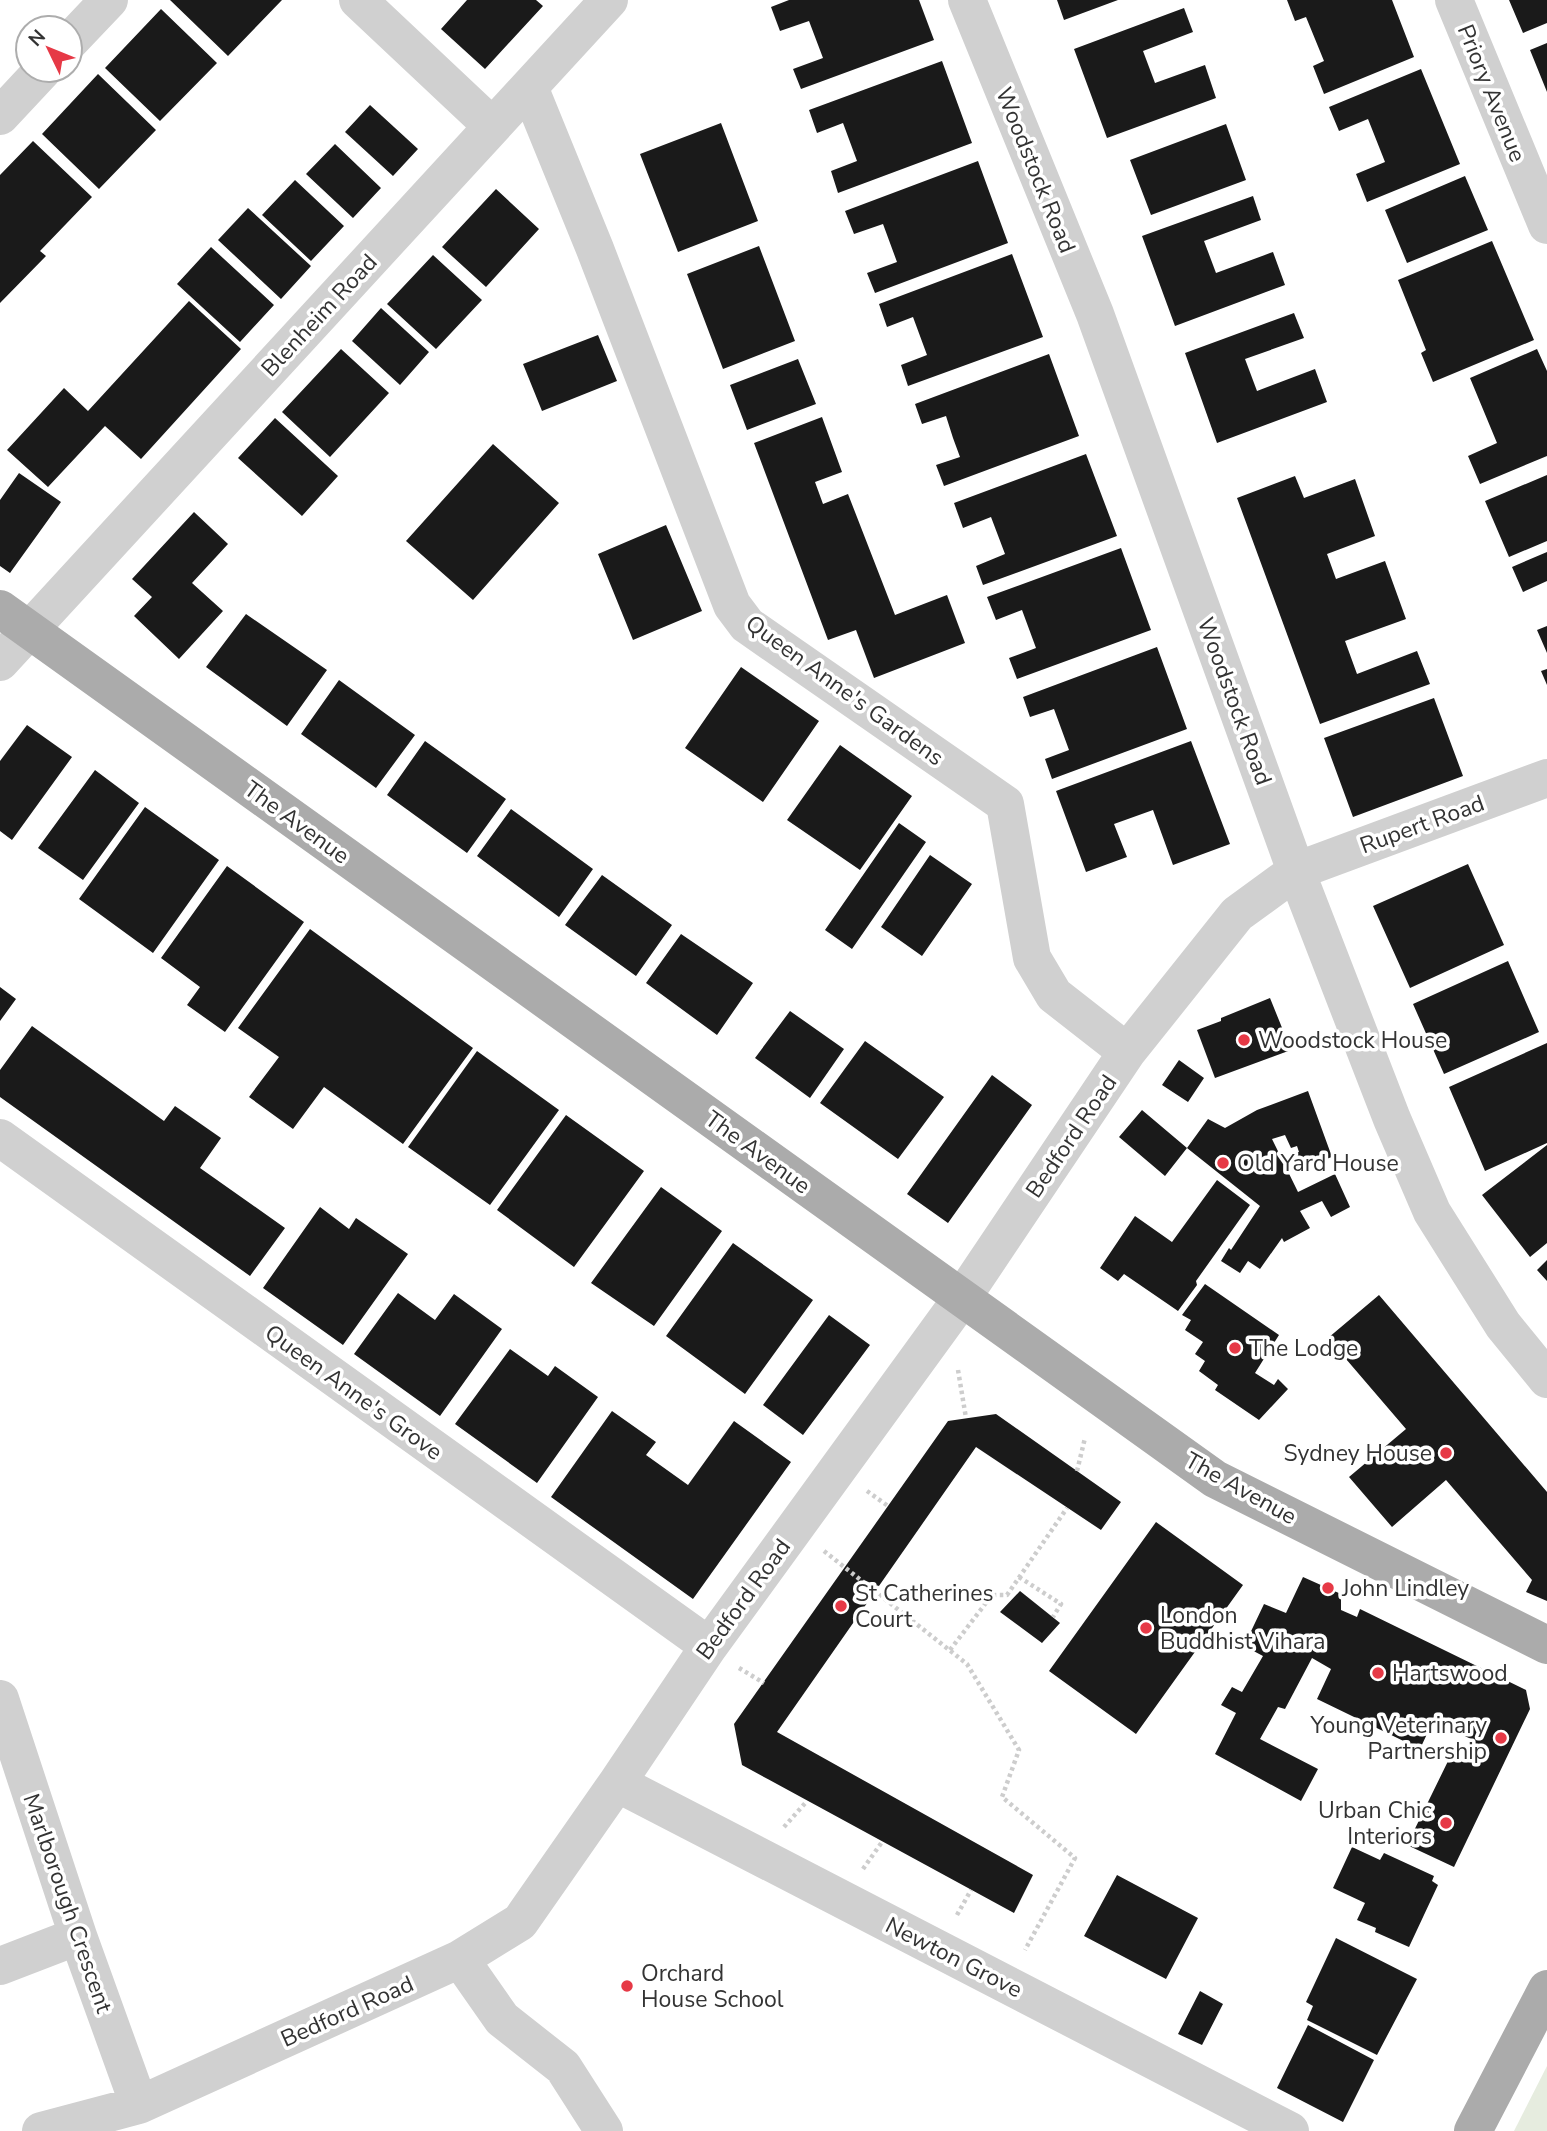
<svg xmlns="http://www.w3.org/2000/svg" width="1547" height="2131" font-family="'Nunito Sans',sans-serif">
	<rect width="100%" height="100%" fill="#fff"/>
	<!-- green -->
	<path fill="#e6ecdf" d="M1547,2066V2131H1514Z"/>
	<!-- building -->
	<path fill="#1a1a1a" d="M170,0H282L228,56Z
		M467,0H536L543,6L485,69L441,29Z
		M789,0H919L934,40L801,89L793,69L823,58L809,21L780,31L771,7Z
		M1057,0H1118L1064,20Z
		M1287,0H1392L1414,57L1324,94L1313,66L1324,61L1306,17L1295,21Z
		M1509,0H1547V23L1523,33Z
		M1184,8L1193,32L1143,51L1155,83L1205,65L1216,98L1107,138L1074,49Z
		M161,9L217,63L160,121L105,68Z
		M1547,43V92L1530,50Z
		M942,61L972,143L838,193L831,171L857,161L843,123L817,133L809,110Z
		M1421,69L1460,164L1367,202L1356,174L1385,162L1368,119L1339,131L1329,107Z
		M98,74L156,130L99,189L42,134Z
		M370,105L418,149L393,176L345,132Z
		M721,123L758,221L678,252L640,154Z
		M1226,124L1246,180L1151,215L1130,160Z
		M33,141L92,197L40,251L46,256L0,303V175Z
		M335,144L381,188L353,218L306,174Z
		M978,161L1008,243L875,293L867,273L897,262L883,224L854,234L845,211Z
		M1465,176L1488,230L1407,263L1385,210Z
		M295,180L344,226L311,261L262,215Z
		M496,189L539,229L486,287L442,247Z
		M1253,196L1261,220L1204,241L1216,273L1273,252L1285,285L1175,326L1142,236Z
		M248,208L311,266L281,299L218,240Z
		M1492,241L1534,340L1433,382L1421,353L1426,350L1398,280Z
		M759,246L795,341L723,369L687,274Z
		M211,247L274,305L240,342L177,284Z
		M1012,254L1043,337L908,386L901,365L927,355L913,317L887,327L879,304Z
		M433,255L482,300L436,349L387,304Z
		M189,301L241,349L141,459L105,426L48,487L7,450L64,388L88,411Z
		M381,308L429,352L400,385L352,341Z
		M1294,313L1304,338L1245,359L1257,391L1315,369L1327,402L1217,443L1185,353Z
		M598,335L617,381L542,411L523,364Z
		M341,349L389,393L330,457L282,412Z
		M1537,349L1547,371V456L1480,484L1468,456L1497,443L1470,378Z
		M1049,354L1079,436L944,486L936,465L960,457L953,438L946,416L922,424L915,404Z
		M798,359L816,404L747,430L730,385Z
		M822,417L842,472L815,482L823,504L848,494L895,615L947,595L965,643L874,678L856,630L828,640L754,443Z
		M275,418L338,476L302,516L238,458Z
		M493,444L559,503L473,600L406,541Z
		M1086,454L1117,536L983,585L976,566L1005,554L991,517L963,528L954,503Z
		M19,473L61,502L10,573L0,566V500Z
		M1547,475V541L1509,557L1485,501Z
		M1295,476L1304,498L1355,479L1375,536L1327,554L1336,579L1385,561L1406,619L1345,641L1357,674L1417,651L1430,684L1320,724L1237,498Z
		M194,512L228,544L192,583L223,611L179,659L134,616L152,597L132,579Z
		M666,525L702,611L633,640L598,554Z
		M1121,548L1151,630L1017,679L1009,658L1036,648L1022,610L996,620L987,597Z
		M1547,552V581L1523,592L1512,567Z
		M246,614L327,670L287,726L206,667Z
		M1547,626V653L1537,630Z
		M1157,647L1187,729L1052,779L1045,759L1069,750L1054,709L1030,717L1023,697Z
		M741,667L819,721L763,802L685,748Z
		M1547,669V685L1541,671Z
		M339,680L415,735L376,788L301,734Z
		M1434,698L1463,776L1353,817L1324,738Z
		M27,725L72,757L12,840L0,831V761Z
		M425,741L506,799L467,853L387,795Z
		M1191,741L1230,844L1173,865L1153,810L1114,824L1127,857L1086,872L1056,791Z
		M840,745L912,796L860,870L787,820Z
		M95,770L139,803L83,880L38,848Z
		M145,807L219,860L153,953L79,899Z
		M511,809L593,869L559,917L477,856Z
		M899,823L926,842L852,949L825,930Z
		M930,855L972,884L922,956L881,927Z
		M1468,864L1504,945L1410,988L1373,906Z
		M227,866L304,922L225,1032L187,1005L200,987L161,958Z
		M602,875L672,925L636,976L565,925Z
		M310,929L473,1048L403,1144L324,1087L293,1129L249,1097L279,1057L238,1028Z
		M681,934L753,983L717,1035L646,983Z
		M1508,961L1539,1032L1444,1074L1413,1004Z
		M0,987L16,999L0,1021Z
		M1270,998L1291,1050L1215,1078L1197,1030L1221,1021V1018Z
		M790,1011L844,1049L810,1098L755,1058Z
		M32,1026L164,1121L175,1106L221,1138L200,1168L285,1228L250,1276L0,1097V1070Z
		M865,1041L944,1097L898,1159L820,1103Z
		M1547,1043V1143L1485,1171L1449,1087Z
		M477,1051L559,1110L490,1205L408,1147Z
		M1179,1060L1204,1078L1188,1102L1162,1085Z
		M992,1075L1032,1105L948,1223L907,1194Z
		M1308,1091L1332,1157L1297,1169L1292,1154L1299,1152L1297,1146L1291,1148L1285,1135L1272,1139L1298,1192L1335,1174L1350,1207L1331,1217L1322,1201L1300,1211L1310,1228L1284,1242L1282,1238L1260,1269L1248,1261L1240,1273L1221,1261L1229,1248L1231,1250L1260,1206L1187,1148L1208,1119L1225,1128L1257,1110Z
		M1142,1110L1187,1148L1165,1176L1119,1137Z
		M566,1115L644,1171L574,1267L497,1210Z
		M1547,1145V1243L1530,1257L1482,1195Z
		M1217,1180L1250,1205L1196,1281L1197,1285L1178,1311L1124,1274L1118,1281L1100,1268L1135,1216L1172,1242Z
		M661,1187L722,1231L654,1326L591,1283Z
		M320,1207L349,1229L356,1218L408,1254L343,1345L263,1288Z
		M733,1243L813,1300L745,1394L666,1336Z
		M1547,1260V1281L1537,1270Z
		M1205,1284L1279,1335L1255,1373L1274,1385L1278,1379L1288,1389L1259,1420L1215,1390L1218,1385L1199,1371L1205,1361L1195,1354L1203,1342L1185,1330L1191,1320L1182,1315Z
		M398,1293L435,1320L454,1294L502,1329L440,1416L354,1354Z
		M1379,1295L1547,1492V1601L1526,1592L1532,1580L1446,1480L1392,1527L1349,1477L1406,1429L1328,1338Z
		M829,1315L870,1345L803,1435L763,1405Z
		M510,1349L548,1376L555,1366L598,1397L537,1483L455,1424Z
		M612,1411L656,1442L646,1455L688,1485L734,1421L791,1462L693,1599L551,1497Z
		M996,1414L1121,1502L1101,1530L976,1447L777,1732L1033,1875L1014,1913L742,1765L734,1724L948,1421Z
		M1156,1522L1243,1585L1136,1734L1049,1671Z
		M1303,1577L1341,1594V1610L1357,1617L1360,1609L1526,1690L1530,1709L1454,1867L1407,1845L1451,1755L1461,1760L1471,1739L1433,1721L1420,1749L1317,1699L1331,1669L1312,1658L1285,1709L1278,1707L1260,1739L1318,1769L1301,1801L1215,1754L1236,1713L1221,1705L1232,1687L1242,1692L1263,1656L1244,1646L1264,1604L1286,1613Z
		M1020,1591L1060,1623L1042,1643L1000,1612Z
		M1352,1847L1380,1860L1384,1853L1434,1876L1432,1881L1438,1885L1409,1947L1375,1932L1376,1928L1357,1920L1365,1903L1333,1888Z
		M1117,1875L1198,1918L1166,1979L1084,1936Z
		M1336,1938L1417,1979L1377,2055L1307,2020L1313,2006L1306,2002Z
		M1200,1991L1223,2004L1202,2045L1178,2034Z
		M1308,2025L1374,2060L1343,2122L1277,2088Z"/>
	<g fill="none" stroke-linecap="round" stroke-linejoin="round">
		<!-- path -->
		<path stroke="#cdcdcd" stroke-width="4.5" stroke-dasharray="3.5 3.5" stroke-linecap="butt" d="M958,1370L966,1418
			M1077,1471L1085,1438
			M867,1491L888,1506
			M824,1551L967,1664L1019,1750L1002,1797L1075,1858L1025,1950
			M1019,1577L1061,1604L1053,1617
			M950,1650L992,1595H1007L1067,1508
			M739,1668L764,1683
			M784,1827L807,1801
			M863,1869L882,1842
			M957,1915L971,1890"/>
		<!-- minor -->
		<path stroke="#d0d0d0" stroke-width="38" d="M358,0L492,126
			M967,0L1095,314L1296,871L1392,1119L1432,1212L1503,1325L1547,1379
			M1454,0L1547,225
			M70,41L109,0
			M529,87L595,249L732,605L747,625L1005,804L1032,958L1054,995L1127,1052
			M0,116L43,70
			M0,662L609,0
			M0,1138L709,1646
			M0,1699L78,1936L139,2105
			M617,1783L1290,2131
			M460,1959L502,2019L563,2067L604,2131
			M0,1966L78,1936
			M41,2131L139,2105L460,1959L520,1922L617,1783L709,1646L962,1298L1127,1052L1237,914L1296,871L1547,778"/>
		<!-- major -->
		<path stroke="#ababab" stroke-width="38" d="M0,609L1215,1479L1547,1645
			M1473,2131L1547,1989"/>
	</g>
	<!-- markers -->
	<g fill="#e63946" stroke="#fff" stroke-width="2.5">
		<circle cx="1244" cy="1040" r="7"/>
		<circle cx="1223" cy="1163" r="7"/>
		<circle cx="1235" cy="1348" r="7"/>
		<circle cx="1446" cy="1453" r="7"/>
		<circle cx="1328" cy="1588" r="7"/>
		<circle cx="841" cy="1606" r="7"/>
		<circle cx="1146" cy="1628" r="7"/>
		<circle cx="1378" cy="1673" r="7"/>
		<circle cx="1501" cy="1738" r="7"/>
		<circle cx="1446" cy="1823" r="7"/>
		<circle cx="627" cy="1986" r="7"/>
	</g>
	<g text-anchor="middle" stroke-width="7" stroke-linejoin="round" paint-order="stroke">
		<!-- street labels -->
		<g font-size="23" fill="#333" stroke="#fff">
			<text transform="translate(1492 93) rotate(68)" y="8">Priory Avenue</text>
			<text transform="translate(1036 170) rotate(68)" y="8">Woodstock Road</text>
			<text transform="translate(319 315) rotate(-47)" y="8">Blenheim Road</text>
			<text transform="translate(845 690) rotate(36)" y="8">Queen Anne's Gardens</text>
			<text transform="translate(1235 701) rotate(70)" y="8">Woodstock Road</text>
			<text transform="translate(297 822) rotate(36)" y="8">The Avenue</text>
			<text transform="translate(1422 824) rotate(-20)" y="8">Rupert Road</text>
			<text transform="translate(1071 1136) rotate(-56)" y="8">Bedford Road</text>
			<text transform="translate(758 1152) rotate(36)" y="8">The Avenue</text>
			<text transform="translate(354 1392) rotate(36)" y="8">Queen Anne's Grove</text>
			<text transform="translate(1241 1488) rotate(29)" y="8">The Avenue</text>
			<text transform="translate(743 1599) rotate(-54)" y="8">Bedford Road</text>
			<text transform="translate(68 1903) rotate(71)" y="8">Marlborough Crescent</text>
			<text transform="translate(954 1957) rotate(27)" y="8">Newton Grove</text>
			<text transform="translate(347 2011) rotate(-24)" y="8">Bedford Road</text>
		</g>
		<!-- poi labels -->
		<g font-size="23" fill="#333" stroke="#fff" text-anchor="start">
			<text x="1258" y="1048">Woodstock House</text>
			<text x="1237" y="1171">Old Yard House</text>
			<text x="1249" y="1356">The Lodge</text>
			<text x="1432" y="1461" text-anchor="end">Sydney House</text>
			<text x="1342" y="1596">John Lindley</text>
			<text x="855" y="1601">St Catherines<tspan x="855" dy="26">Court</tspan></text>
			<text x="1160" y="1623">London<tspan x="1160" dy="26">Buddhist Vihara</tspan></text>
			<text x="1392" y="1681">Hartswood</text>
			<text x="1487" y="1733" text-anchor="end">Young Veterinary<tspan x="1487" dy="26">Partnership</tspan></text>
			<text x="1432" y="1818" text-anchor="end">Urban Chic<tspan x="1432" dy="26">Interiors</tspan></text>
			<text x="641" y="1981">Orchard<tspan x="641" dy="26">House School</tspan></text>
		</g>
	</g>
	<!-- north arrow -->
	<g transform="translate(49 49) rotate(313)"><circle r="33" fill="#ffffff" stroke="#adadad" stroke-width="2"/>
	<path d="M0-5L12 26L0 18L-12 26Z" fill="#e63946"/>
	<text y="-10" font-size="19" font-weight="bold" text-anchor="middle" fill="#333333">N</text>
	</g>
</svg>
